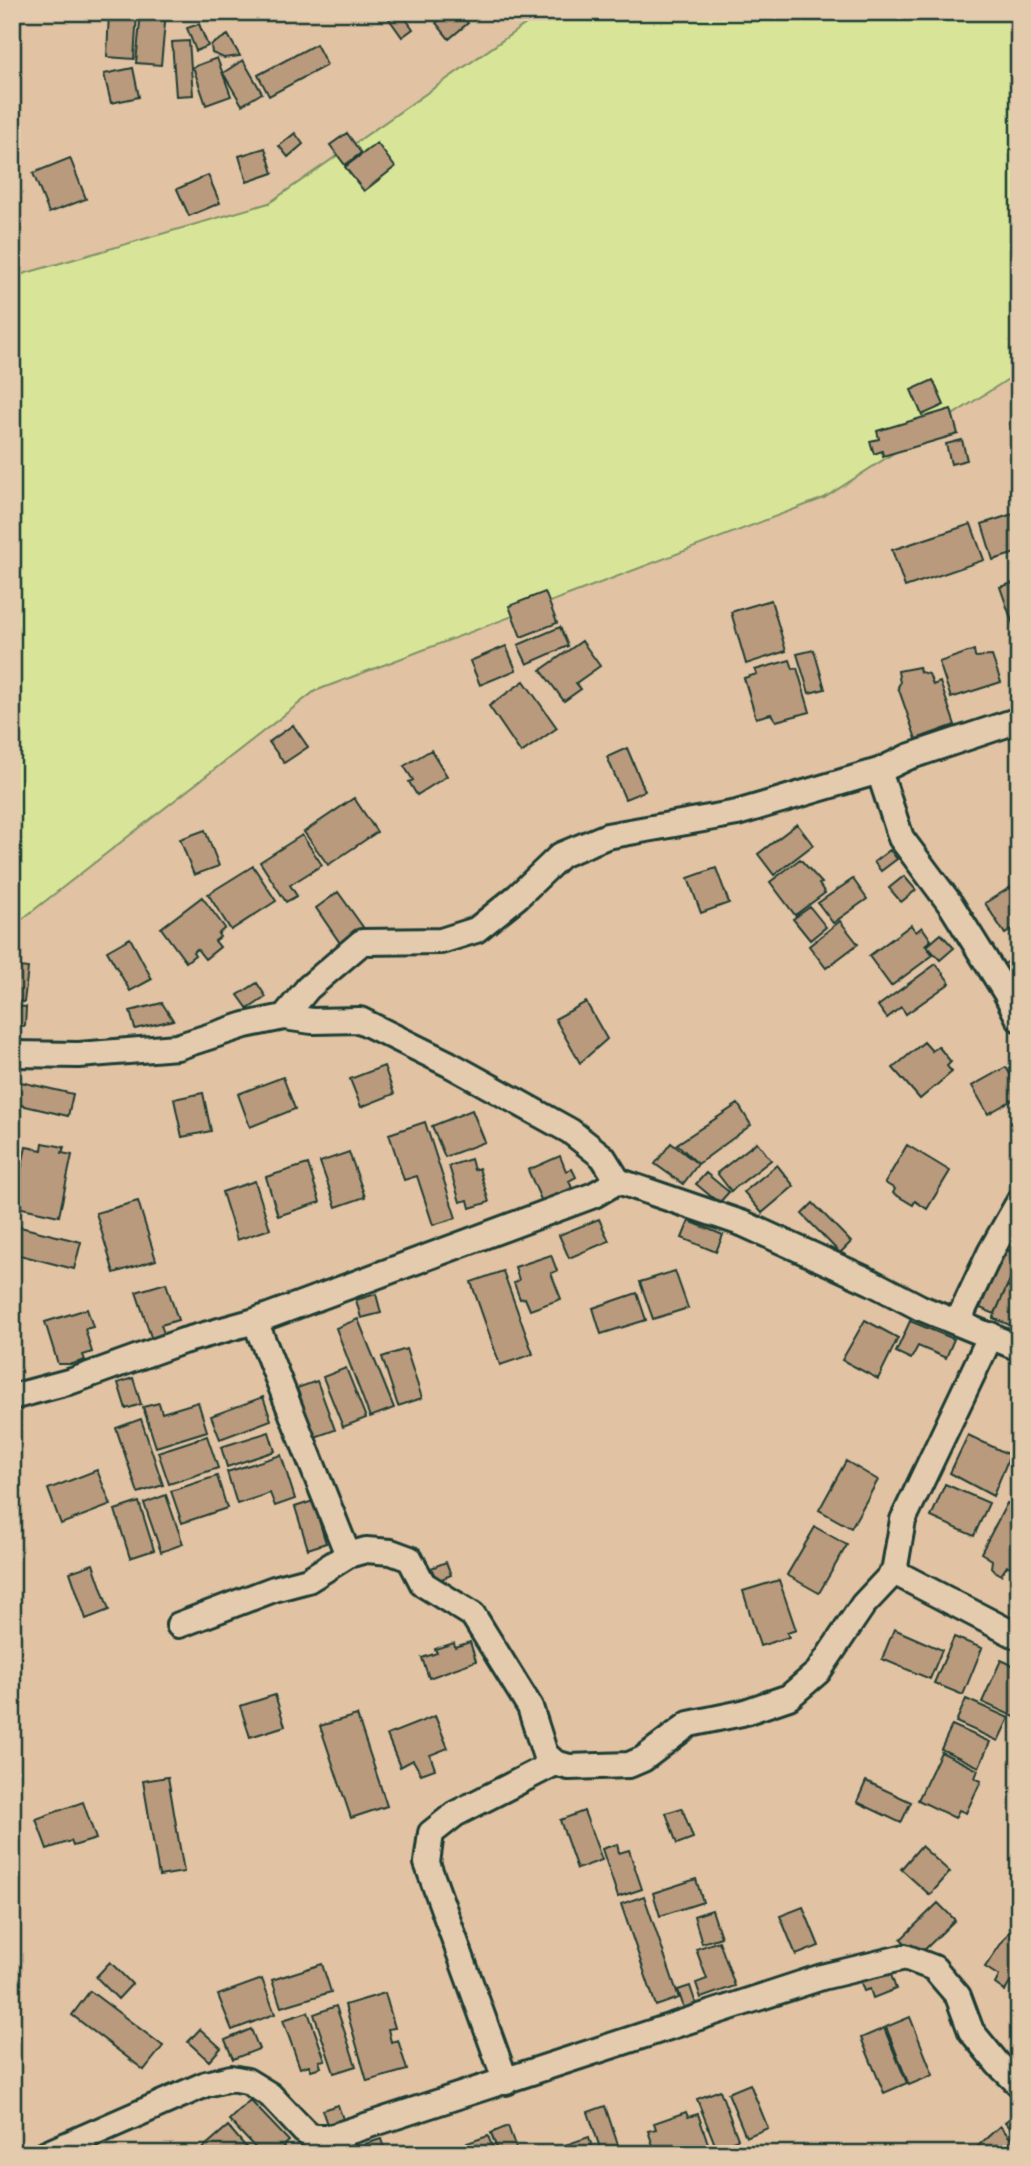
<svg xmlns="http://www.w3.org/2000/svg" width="1031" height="2166" font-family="Itim,sans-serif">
	<rect width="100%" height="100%" fill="#e1c2a2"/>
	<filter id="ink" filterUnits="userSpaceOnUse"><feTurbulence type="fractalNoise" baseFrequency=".0143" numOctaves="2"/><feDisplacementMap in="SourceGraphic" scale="14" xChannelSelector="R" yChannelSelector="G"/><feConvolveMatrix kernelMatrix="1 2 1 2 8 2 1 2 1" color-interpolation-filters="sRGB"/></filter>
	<g filter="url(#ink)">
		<!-- green -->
		<path fill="#d8e598" stroke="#7c9166" stroke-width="2" d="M543,12H1019V372L824,498L315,691L12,927V277L269,203Z"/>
		<!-- building -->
		<path fill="#ba9a7b" stroke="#1f3d34" stroke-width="2" d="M109,12L137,13L134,59L107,57Z
			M141,12H166L161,65L136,63Z
			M392,12H401L413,29L402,37L387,16Z
			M450,12H459L468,23L449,39L436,23Z
			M199,24L208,46L196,51L187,28Z
			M228,35L240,56L224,58L212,53L211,45Z
			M189,41L193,95L176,96L172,42Z
			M316,44L327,65L269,96L258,75Z
			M217,58L231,96L206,105L193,67Z
			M243,60L262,93L242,105L223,73Z
			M133,68L139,97L111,103L104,74Z
			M295,133L303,144L288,157L279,146Z
			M347,133L361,153L345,165L330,145Z
			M377,143L395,167L364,191L345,167Z
			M265,148L273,173L247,182L239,156Z
			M70,158L86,199L49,213L33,173Z
			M208,175L220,203L189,216L177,189Z
			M933,380L944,405L922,415L911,390Z
			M951,409L958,434L883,456L882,451L874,454L870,441L879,439L877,431Z
			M962,440L967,460L951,464L946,444Z
			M1019,512V552L993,560L982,524Z
			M971,524L984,560L905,587L892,550Z
			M1019,581V629L1015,630L1000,587Z
			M545,592L557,623L521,637L509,606Z
			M771,600L786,651L746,664L731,612Z
			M560,627L568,646L527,664L518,645Z
			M582,641L600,666L576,683L581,689L564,701L541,670Z
			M506,646L516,670L480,685L470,661Z
			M814,650L825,689L809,693L797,654Z
			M974,650L975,657L992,656L1001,682L951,698L939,662Z
			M790,660L793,669L797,668L810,712L776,721L771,714L756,718L744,678L757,674L755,670Z
			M919,667L920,672L929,674L933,685L940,682L955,725L916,739L898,687L900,683L898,671Z
			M524,681L557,728L521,753L489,706Z
			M293,725L308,747L284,763L269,742Z
			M627,748L645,791L625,799L607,757Z
			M431,750L447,776L417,795L409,782L413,780L404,766Z
			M354,798L377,832L328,865L304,832Z
			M797,824L813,845L774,875L758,854Z
			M205,830L219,866L194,875L180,839Z
			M302,835L322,865L290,885L297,896L286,902L260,862Z
			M890,850L897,859L881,871L874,862Z
			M800,859L822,883L819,884L825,893L795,915L770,882Z
			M253,866L276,901L231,930L208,894Z
			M716,868L729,903L701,913L688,878Z
			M904,876L916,890L901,902L889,888Z
			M853,879L867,899L833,923L818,903Z
			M1019,882V925L1005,934L985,903Z
			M338,892L363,927L340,943L316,908Z
			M202,897L225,928L218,934L220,937L215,941L220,947L205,959L197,949L193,952L195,955L186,962L161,928Z
			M810,907L826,927L810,940L793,919Z
			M840,921L858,944L826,968L809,946Z
			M911,925L916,932L922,927L931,940L925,945L933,955L891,986L869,956Z
			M941,934L954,948L940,960L927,946Z
			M130,938L152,979L130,991L107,951Z
			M1014,958L1019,966V994L1001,966Z
			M936,964L950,983L906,1014L901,1007L887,1018L878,1006Z
			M12,966L28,968L24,1002L12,1001Z
			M257,983L266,997L248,1009L238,995Z
			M586,1002L607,1039L580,1063L555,1019Z
			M162,1003L173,1020L135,1029L130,1011Z
			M14,1006L26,1007L25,1026L14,1025V1030L12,1012Z
			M924,1042L932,1051L938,1046L951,1062L947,1066L952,1072L920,1099L893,1068Z
			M384,1066L394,1094L361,1107L350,1079Z
			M1006,1067L1019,1089V1096L988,1114L972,1086Z
			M283,1077L295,1109L250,1127L238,1094Z
			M12,1080L73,1094L68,1116L12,1103Z
			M203,1093L211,1131L182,1137L174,1099Z
			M738,1104L751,1125L698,1164L677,1144Z
			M472,1110L485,1142L445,1157L432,1126Z
			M425,1122L456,1218L433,1225L417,1176L404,1180L389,1134Z
			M757,1142L771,1160L731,1191L717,1173Z
			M43,1143L64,1147L62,1153L72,1155L59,1216L13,1206L26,1147L42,1150Z
			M671,1143L698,1164L683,1184L655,1164Z
			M907,1145L950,1171L927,1209L915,1201L913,1205L893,1193L895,1189L885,1183Z
			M349,1152L365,1197L336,1207L320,1162Z
			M560,1156L566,1171L572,1169L576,1177L569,1181L572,1188L542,1202L528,1170Z
			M471,1159L474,1170L479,1168L489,1202L470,1208L468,1200L460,1202L449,1166Z
			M308,1164L320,1202L278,1216L266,1177Z
			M777,1165L794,1186L762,1213L744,1192Z
			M706,1173L729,1192L719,1203L696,1184Z
			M255,1181L270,1229L237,1240L222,1192Z
			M138,1201L156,1260L114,1273L96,1213Z
			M813,1203L851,1242L840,1253L802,1214Z
			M599,1219L609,1241L569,1258L559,1235Z
			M689,1221L723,1235L716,1252L682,1238Z
			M12,1225L81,1242L74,1269L12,1253Z
			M1004,1249L1019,1255V1259L995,1314L980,1308L988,1289L986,1283Z
			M551,1255L557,1271L551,1273L561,1299L530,1310L525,1298L520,1299L514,1283L519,1280L515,1267Z
			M503,1271L533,1354L500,1365L471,1282Z
			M675,1271L688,1308L653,1319L640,1282Z
			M166,1283L178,1320L161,1325L165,1336L152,1340L136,1292Z
			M1007,1286L1019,1291V1329L993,1318Z
			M637,1293L646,1320L601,1334L593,1308Z
			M376,1294L381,1313L361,1318L356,1300Z
			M87,1309L93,1327L85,1329L92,1352L83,1355L85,1360L72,1364H58L45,1322Z
			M358,1319L394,1408L370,1417L336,1328Z
			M865,1320L898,1338L878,1379L842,1360Z
			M910,1321L954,1339L946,1358L918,1346L911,1359L896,1352Z
			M406,1349L422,1398L398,1406L382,1357Z
			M346,1368L366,1418L343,1427L323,1377Z
			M133,1378L141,1404L126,1409L118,1383Z
			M317,1381L335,1430L315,1437L297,1388Z
			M263,1397L271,1420L220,1439L211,1416Z
			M198,1402L207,1431L156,1447L143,1407L159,1403L162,1413Z
			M141,1419L163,1485L138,1493L116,1428Z
			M269,1432L275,1451L227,1467L221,1447Z
			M968,1435L1010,1455L993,1496L950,1473Z
			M207,1436L218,1468L169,1484L158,1452Z
			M281,1455L295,1499L275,1506L270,1493L237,1504L227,1472Z
			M846,1461L878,1480L851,1528L819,1510Z
			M97,1470L111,1505L61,1524L48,1489Z
			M217,1476L227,1508L182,1523L171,1491Z
			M945,1484L989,1503L974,1536L931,1517Z
			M166,1495L183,1544L161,1552L144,1503Z
			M313,1501L326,1543L308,1549L295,1507Z
			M139,1502L154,1550L130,1558L115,1510Z
			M1007,1503L1019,1508V1568L1007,1566L1001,1575L991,1568L992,1560L981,1553Z
			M815,1527L847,1545L819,1593L787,1575Z
			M446,1562L451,1575L437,1581L431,1568Z
			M93,1564L109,1610L86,1619L70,1572Z
			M779,1580L796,1630L787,1633L789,1637L760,1646L743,1591Z
			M894,1629L942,1650L930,1679L882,1659Z
			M954,1637L982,1648L963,1695L934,1683Z
			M470,1642L476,1661L429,1678L422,1658L437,1653L435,1649L454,1643L455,1647Z
			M1001,1660L1019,1668V1719L982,1702Z
			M275,1695L285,1726L250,1737L240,1706Z
			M966,1699L1009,1718L998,1741L956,1722Z
			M357,1715L387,1806L351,1818L320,1726Z
			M435,1716L448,1748L430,1755L435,1769L421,1774L413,1760L400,1767L387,1735Z
			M952,1725L990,1742L979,1767L941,1749Z
			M941,1752L978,1770L975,1778L981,1781L966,1813L959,1810L955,1818L918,1800Z
			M168,1777L184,1872L159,1876L143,1781Z
			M866,1781L911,1802L901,1823L857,1802Z
			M83,1802L96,1839L73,1846L71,1841L47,1849L36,1819Z
			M682,1808L693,1838L677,1844L666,1813Z
			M584,1811L602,1860L577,1869L560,1820Z
			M617,1844L619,1853L629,1850L642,1889L618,1897L602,1849Z
			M921,1846L950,1872L930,1895L901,1869Z
			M696,1879L703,1902L660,1916L653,1893Z
			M644,1896L679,1998L656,2006L621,1904Z
			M938,1903L955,1920L918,1956L901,1939Z
			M803,1907L819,1946L796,1955L780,1916Z
			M712,1910L721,1937L702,1943L694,1916Z
			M1009,1932L1019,1938V1989L1010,1983L1005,1991L995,1984L999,1976L985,1967Z
			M719,1941L735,1986L701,1998L696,1983L707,1979L696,1949Z
			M110,1962L132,1984L118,1999L96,1977Z
			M322,1964L331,1992L281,2007L272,1980Z
			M889,1969L896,1989L873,1998L870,1989L864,1991L860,1980Z
			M262,1979L275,2014L232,2030L218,1995Z
			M690,1986L696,2004L684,2008L678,1990Z
			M90,1991L163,2046L144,2070L72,2015Z
			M385,1993L395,2028L388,2029L391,2042L398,2040L407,2070L367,2081L345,2005Z
			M336,2006L356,2066L334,2073L314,2014Z
			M308,2012L325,2060L319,2061L321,2067L311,2070L309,2065L300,2068L283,2020Z
			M910,2017L933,2075L909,2085L886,2027Z
			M884,2028L907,2083L884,2093L861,2038Z
			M200,2029L221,2048L209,2061L188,2042Z
			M251,2029L259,2049L233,2059L225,2040Z
			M750,2084L768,2128L746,2137L728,2093Z
			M720,2090L738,2139L716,2147L697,2099Z
			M250,2100L289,2141L276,2154H261L229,2120Z
			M338,2105L344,2122L328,2127L322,2110Z
			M605,2106L621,2154H602L588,2112Z
			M686,2112L688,2117L698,2114L710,2149L695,2154H656L648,2131L656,2129L654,2123Z
			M1014,2115L1019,2118V2138L1005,2122Z
			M228,2126L251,2153L196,2154Z
			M508,2126L518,2154H499L491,2133Z
			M1000,2126L1019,2148V2154H969Z
			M488,2136L495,2154H468L464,2144Z
			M589,2137L594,2154H565L562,2146Z
			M381,2139L386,2154H368L365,2144Z"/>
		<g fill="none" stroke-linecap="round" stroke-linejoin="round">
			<!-- minor casing -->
			<g stroke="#1f3d34" stroke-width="30">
				<path id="minor" d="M879,771L901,838L951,905L1006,993L1019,1019
					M284,1017L308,988L362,942L441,941L476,930L518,896L561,855L607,836L737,813L879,771L908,757L1019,720
					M12,1054L79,1055L177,1047L245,1025L284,1017L312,1021L360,1020L449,1064L570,1131L603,1157L618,1181L744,1224L871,1282L921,1308L1019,1348
					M255,1321L348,1555
					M958,1321L990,1253L1019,1202
					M12,1397L72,1381L183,1341L255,1321L594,1195L618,1181
					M894,1572L1019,1637
					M179,1625L274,1589L308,1580L348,1555L366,1550L391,1552L410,1559L423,1584L473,1615L530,1707L545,1754L555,1763L569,1767L629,1765L643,1759L689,1724L742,1713L789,1697L818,1672L863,1605L894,1572L903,1520L991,1335
					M506,2082L427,1863L431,1833L455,1814L555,1763
					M46,2154L206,2084L231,2078L247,2081L270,2095L304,2131L312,2137H332L822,1977L905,1957L934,1968L958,1996L971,2031L998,2064L1019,2084"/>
			</g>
			<!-- minor -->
			<use href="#minor" stroke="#e5cbad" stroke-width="24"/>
		</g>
	</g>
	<!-- margin -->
	<rect width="1031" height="2166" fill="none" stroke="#e5cbad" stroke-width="42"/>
	<rect x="21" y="21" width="989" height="2124" fill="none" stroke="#1f3d34" stroke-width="2.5" filter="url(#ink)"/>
</svg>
